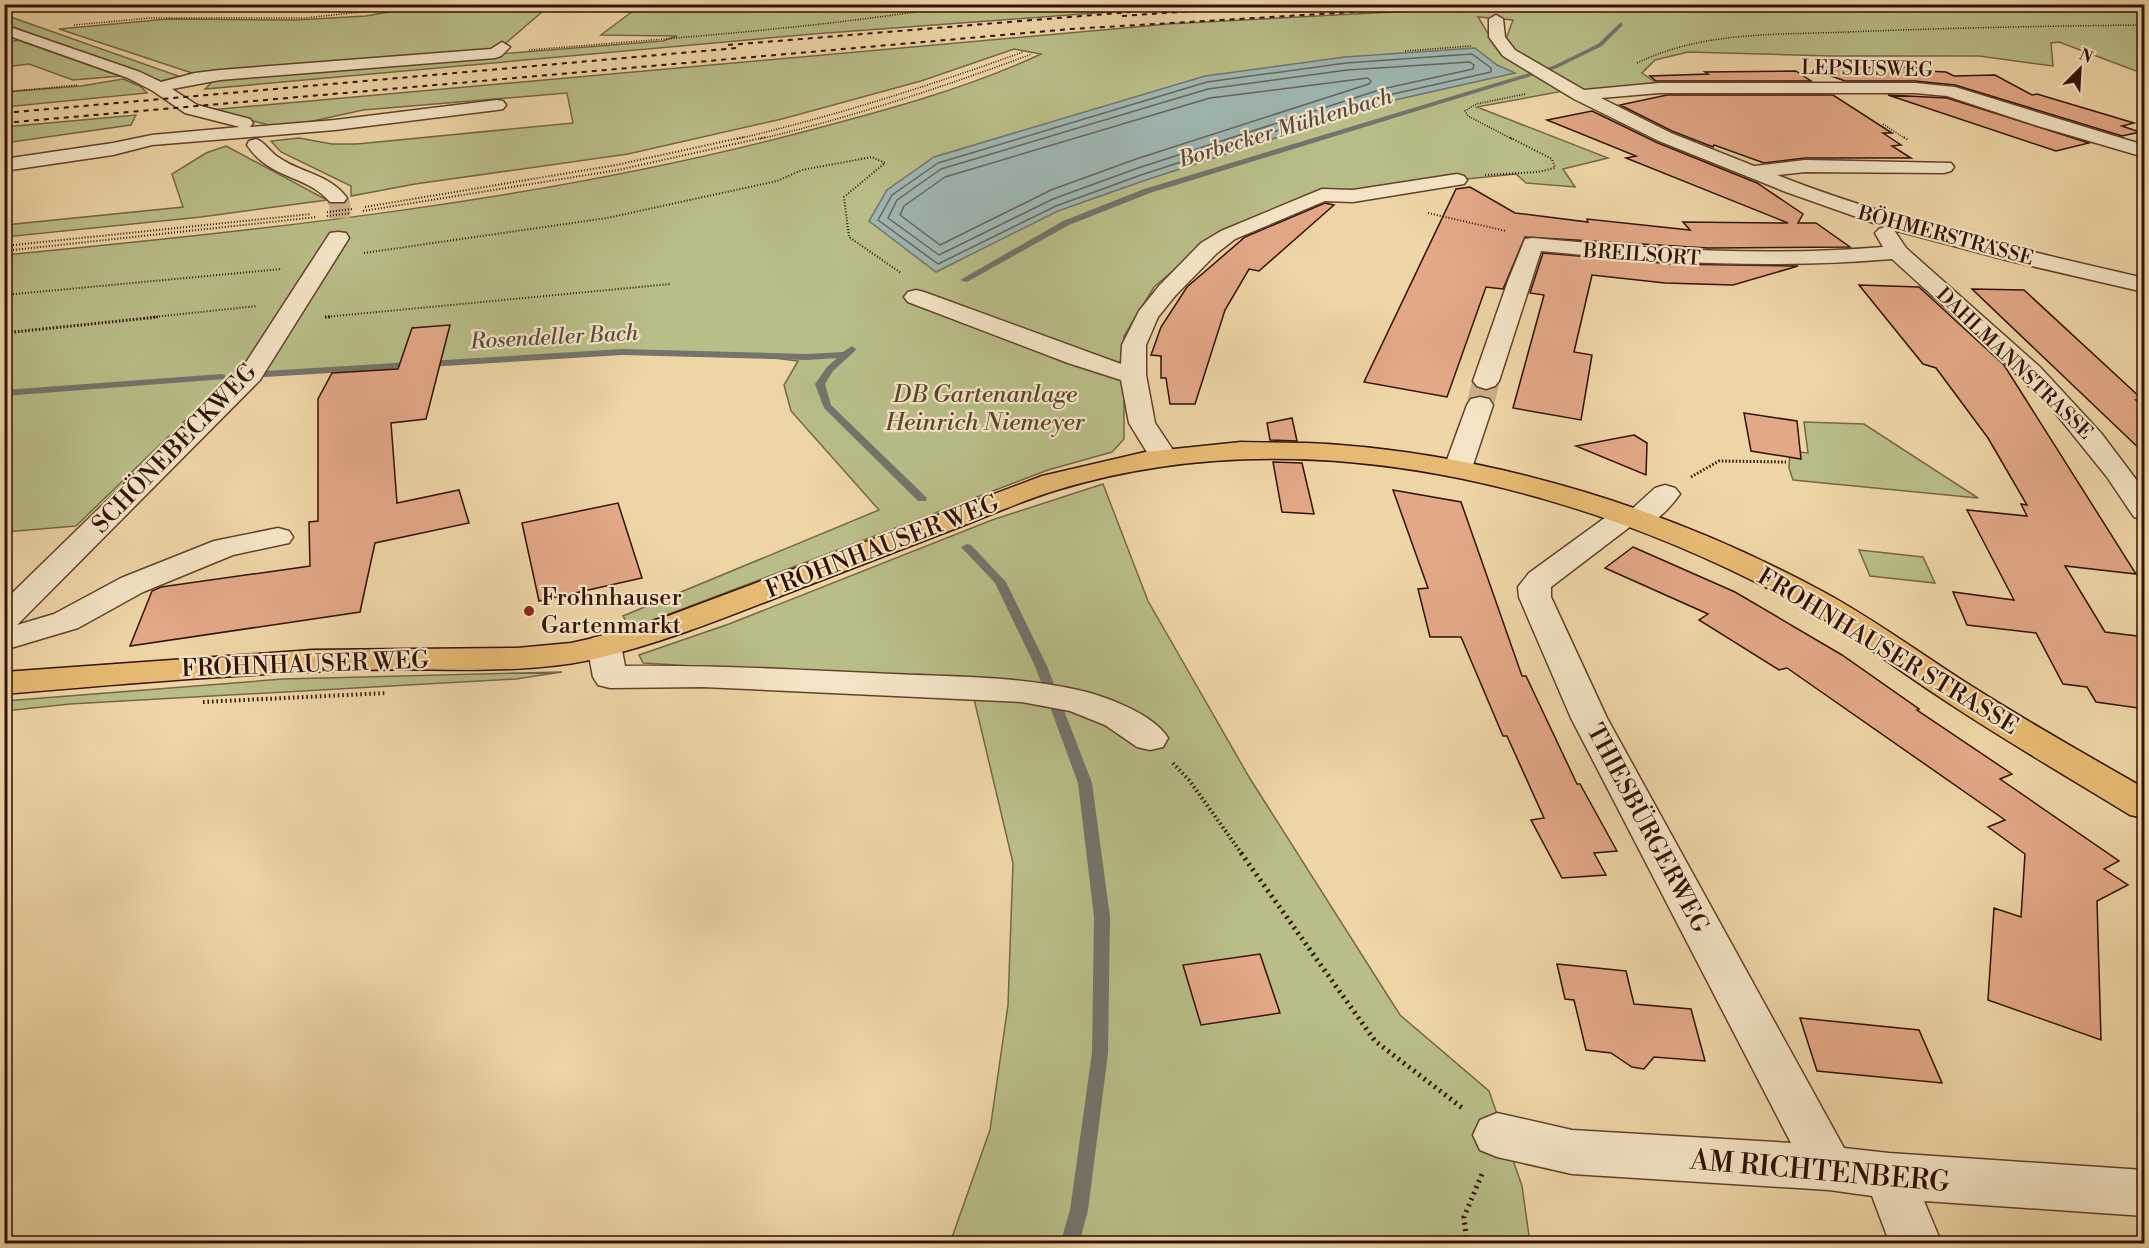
<svg xmlns="http://www.w3.org/2000/svg" width="2149" height="1248" font-family="'Libre Bodoni',serif">
	<rect width="100%" height="100%" fill="#eed5a6"/>
	<filter id="stains"><feTurbulence type="fractalNoise" baseFrequency=".00333" numOctaves="4"/><feColorMatrix values="0 0 0 0 .2 0 0 0 0 .09 0 0 0 0 .02 0 0 0 .5 -.17"/></filter>
	<radialGradient id="worn" r=".72"><stop offset=".6" stop-color="#630" stop-opacity="0"/><stop offset="1" stop-color="#630" stop-opacity=".3"/></radialGradient>
	<!-- green -->
	<path fill="#b9bd87" stroke="#766746" stroke-width="1.5" d="M1547,4L2144,5V74L2059,42L2051,43L2053,66L1979,56H1830L1688,52L1655,60L1642,73L1664,88L1580,94L1511,53L1506,39L1513,20L1478,17C1485,28 1494,45 1504,53L1569,90L1477,107L1608,158L1563,169L1575,187L1526,183L1516,174L1336,192L1202,246L1154,287L1124,336V439L1112,452L1048,470L630,629L623,616L879,510L791,411L784,385L798,361L751,355L613,351L566,357L506,359L272,373L229,378L76,526L5,532V255C272,229 542,201 803,132C883,111 966,89 1041,54L1014,49L921,81L782,119L628,154L415,184L351,196V186L281,152L271,141L299,138L332,144H357L573,123L567,93L363,110L281,128L209,110L1168,24Z
		M427,5H550L506,43L486,55L663,41L677,36L601,35L641,5H1203L813,34L205,89L215,79L195,74L59,29L168,19L295,20L366,16Z
		M5,15L181,77L161,81L5,24Z
		M18,40L120,76L73,80L29,64L5,67V43Z
		M123,79L140,86L147,93L5,107V92L81,86Z
		M136,115L131,125L5,143V127Z
		M226,146L327,200L201,217L5,237V225L183,207L172,174L206,153Z
		M1804,422L1864,424L1978,498L1793,480L1789,468L1790,451L1808,453Z
		M1103,484L1148,601L1249,777L1400,1015L1489,1091L1522,1186L1530,1243H950L990,1130L1008,1005L1013,863L974,699L964,682L643,663L639,655L729,624L992,520Z
		M1859,550L1923,557L1935,583L1870,576Z
		M562,672L516,679L70,704L5,711V701L283,679Z"/>
	<!-- water -->
	<path fill="#9eb6b1" stroke="#73746c" stroke-width="1.5" d="M1475,48L1497,65L1515,73L1386,102L1143,181L1058,211L936,272L869,221L887,190L934,157L1205,76L1345,57Z"/>
	<g fill="none" stroke-linecap="round" stroke-linejoin="round">
		<!-- shore -->
		<path stroke="#68645a" stroke-width="1.5" d="M1472,54L1491,68V72L1384,96L1141,175L1056,206L938,264L878,220L892,195L938,163L1207,82L1346,63Z
			M1470,62L1474,65L1473,69L1382,89L1138,168L1053,199L939,255L888,218L897,200L941,169L1208,89L1347,70Z
			M1368,78L1371,81L1369,84L1136,159L1051,190L940,245L900,215L904,206L945,177L1210,98Z"/>
		<!-- stream -->
		<path fill="#73746c" fill-rule="evenodd" d="M1621,22L1623,25L1602,46L1557,68L1150,193L1069,225L967,282L960,280L1063,221L1144,189L1553,66L1598,44Z
			M852,346L856,349L855,351L833,371L825,384L831,405L926,497L927,499L926,501H918L824,408L815,384L827,367L837,358L807,360L622,355L265,377L260,374L265,371L622,349L807,354L843,352Z
			M222,374L225,375V379L4,396V390Z
			M967,544L971,545L1006,582L1047,666L1092,783L1110,917L1108,1053L1088,1210L1079,1244H1060L1070,1210L1092,1053L1094,917L1078,783L1035,666L995,583L961,547Z"/>
	</g>
	<!-- building -->
	<path fill="#e3a886" stroke="#321104" stroke-width="1.5" d="M1918,67L1926,71L1946,72L1954,76L1995,75L2032,95L2037,94L2134,123L2122,126L2140,132L2122,136L1955,85L1915,81H1845L1823,73L1824,68Z
		M1796,71L1811,81H1656L1650,76L1708,74L1705,72Z
		M1667,95H1833L1892,133H1883L1901,145L1892,146L1911,158H1805L1764,163L1714,145L1713,147L1672,131L1620,105Z
		M1888,95L1947,98L2089,143L2056,151Z
		M1592,111L1658,143L1757,183L1803,214L1798,223H1816L1850,247L1708,248L1525,237L1503,289L1486,287L1447,397L1364,382L1456,189L1470,187L1515,213L1588,222L1587,219L1690,230L1683,222L1788,223L1626,158L1636,156L1547,120Z
		M1325,203L1334,205L1259,271L1249,269L1225,310L1195,404H1170L1166,378H1161V356L1151,355L1161,327L1187,287L1245,237Z
		M1543,253L1673,264L1798,266L1733,285L1665,283L1592,275L1574,352L1592,355L1581,420L1513,408L1544,295L1530,293Z
		M1859,285L1919,287L2004,365L2136,574L2065,566L2105,632L2145,637V709L2096,702L2087,687L2063,684L2036,633L1967,625L1953,592L2014,600L1967,510L2027,516L2021,504L2027,505L1988,438L1936,368L1923,364Z
		M1972,289L2024,290L2143,400H2136L2145,408V454Z
		M450,325L426,419L391,423L397,503L459,490L469,523L375,543L360,612L130,646L152,591L161,587L310,566L309,522L318,521V399L332,373L398,369L412,328Z
		M1744,413L1797,421L1801,459L1751,451Z
		M1292,418L1297,441L1270,440L1267,423Z
		M1634,435L1647,443L1646,475L1576,446Z
		M1273,462L1302,463L1314,514L1282,512Z
		M1393,490L1461,502L1522,676H1526L1577,784H1580L1617,851L1594,853L1606,875L1562,878L1531,820L1544,818L1507,736H1503L1461,637H1430L1418,589L1428,588Z
		M618,503L642,578L539,601L522,523Z
		M1633,547L1735,592L1842,655L1919,709L1917,710L2012,774L2000,779L2119,861L2104,869L2128,885L2097,901L2101,1040L1988,1000L1994,908L2021,917L2025,854L1988,827L2005,820L1787,668L1779,670L1699,620L1708,614L1605,568Z
		M1260,954L1280,1013L1201,1025L1183,965Z
		M1557,964L1626,971L1634,1004L1691,1009L1705,1061L1654,1057L1644,1069L1632,1067L1611,1053L1586,1050L1574,1000L1565,999Z
		M1800,1018L1919,1030L1942,1083L1817,1071Z"/>
	<g fill="none" stroke-linecap="round" stroke-linejoin="round">
		<!-- minor-tunnel-far2 -->
		<path stroke="#c8ae86" stroke-width="16" stroke-dasharray="16 8" stroke-linecap="butt" d="M1496,19L1498,4"/>
		<!-- minor-tunnel-far1 -->
		<path stroke="#c8ae86" stroke-width="21" stroke-dasharray="21 10" stroke-linecap="butt" d="M337,198L340,205L338,238"/>
		<!-- minor-tunnel -->
		<path stroke="#c8ae86" stroke-width="27" stroke-dasharray="27 14" stroke-linecap="butt" d="M1480,405L1486,381"/>
		<!-- minor casing -->
		<g stroke="#61422c" stroke-width="3">
			<path id="minor" d="M1496,15L1503,19L1505,37L1515,50L1584,90L1659,83H1915L1955,87L2144,145V157L2038,126L1947,96L1915,93H1659L1601,98L1671,133L1754,166L1805,160L1951,163L1954,167L1951,171L1944,173L1805,172L1777,175C1897,222 2019,249 2144,278V292L2010,261L1894,230L1906,248L2040,367L2101,433L2144,490V520L2134,517L2107,477L2053,410L1989,347L1892,259C1774,269 1659,263 1541,251L1499,381L1495,386L1486,389L1477,386L1473,381L1508,281L1525,239L1533,238C1650,249 1766,257 1883,247L1875,233L1879,229L1885,227L1786,192L1659,141L1574,99L1503,56L1489,37V19Z
				M4,25L140,72L161,82L195,73L220,70L491,49L502,42L510,47L501,56L495,58L220,80L172,89L197,105L250,119L253,123L250,127L335,120L497,100L503,101L506,105L503,109L497,110L335,130L152,145L113,155L4,171V159L113,143L152,135L240,127L185,113L153,91L128,78L4,34Z
				M256,139C265,142 269,151 278,157C300,173 330,174 347,198L344,202H330C306,174 270,180 247,145L249,141Z
				M1457,174L1464,176L1467,180L1464,184L1353,202L1325,201L1235,239L1217,253L1175,296L1158,317L1146,345V375L1155,423L1177,456L1173,462L1163,464L1153,462L1129,423L1121,380L1068,363L908,302L904,297L908,292L916,290L924,292L1121,364L1122,345L1139,311L1159,286L1201,243L1221,231L1322,189L1353,190Z
				M338,232L346,233L349,238L260,380L17,625L54,614L121,578L214,541L278,528L289,531L293,537L289,543L233,555L143,592L78,628L4,650V601L241,370L330,233Z
				M1480,397L1489,399L1493,405L1472,468L1468,474L1458,476L1448,474L1444,468L1467,405L1471,399Z
				M1665,485L1675,488L1680,494C1669,509 1650,531 1631,526L1551,587V597L1607,718L1844,1148L1889,1153L2144,1170V1216L1924,1201L1942,1244H1890L1872,1196L1829,1190L1572,1174L1497,1157L1480,1150L1473,1135L1480,1120L1497,1113L1572,1130L1791,1143L1571,718L1519,597L1518,587L1529,573L1617,509L1627,506L1633,508L1655,488Z
				M604,635L616,638L621,645L625,666C715,665 803,670 893,674C955,677 1017,676 1078,690C1105,696 1154,714 1168,738L1163,747L1150,750L1137,747L1105,725L1070,711L1022,702L703,687L610,688L598,685L593,677L587,645L592,638Z"/>
		</g>
		<!-- major casing -->
		<g stroke="#321104" stroke-width="3">
			<path id="major" d="M1241,442C1274,443 1308,442 1340,445C1506,458 1673,511 1820,590C1869,616 1914,649 1962,680C2021,718 2083,753 2144,788V818L2130,815C2066,776 2001,738 1938,696C1891,665 1846,630 1796,603C1576,484 1303,415 1057,490C1024,500 993,514 962,526C902,549 842,572 783,595C720,620 656,645 590,660C513,676 432,667 354,670C237,674 121,684 4,694V672L312,650L517,648L571,643L607,635L668,616L1042,476L1145,452Z"/>
		</g>
		<!-- path-far4 -->
		<path stroke="#321104" stroke-width="1.5" stroke-dasharray="1 1.5" stroke-linecap="butt" d="M74,25L150,18H304L390,9L415,4
			M529,50C675,38 822,28 967,4
			M1405,51L1471,46
			M1637,63C1703,31 1776,35 1847,32C1946,28 2045,26 2144,25
			M4,92L78,85
			M1883,124L1906,139
			M737,139C835,116 929,86 1023,52
			M760,139C853,117 943,87 1032,54
			M1512,139L1468,116L1465,111L1476,104L1525,94"/>
		<!-- path-far3 -->
		<path stroke="#321104" stroke-width="2" stroke-dasharray="1 2" stroke-linecap="butt" d="M1904,137L1908,140
			M1485,175L1538,172L1555,168L1552,159L1509,137
			M365,207L616,165L744,137
			M363,211L618,170L766,137
			M1428,213L1506,231
			M4,246L311,214
			M4,251L317,217
			M364,253L607,218L777,181L802,170L872,157L885,163L844,197L849,237L901,273
			M4,295L282,269
			M325,317L671,284
			M144,318L257,306"/>
		<!-- path-far2 -->
		<path stroke="#321104" stroke-width="3" stroke-dasharray="1.5 2" stroke-linecap="butt" d="M325,317H330
			M4,333L158,317
			M1691,477L1719,461L1786,462"/>
		<!-- path-far1 -->
		<path stroke="#321104" stroke-width="4" stroke-dasharray="1.5 3" stroke-linecap="butt" d="M203,702L387,693
			M1173,763L1189,780L1242,854"/>
		<!-- path -->
		<path stroke="#321104" stroke-width="5" stroke-dasharray="2 4.5" stroke-linecap="butt" d="M1241,853L1375,1041L1465,1110
			M1467,1244L1464,1217L1482,1174"/>
		<!-- minor -->
		<use href="#minor" fill="#f4e4c5" fill-rule="evenodd"/>
		<!-- major -->
		<use href="#major" fill="#e7ba73" fill-rule="evenodd"/>
		<!-- rail -->
		<path stroke="#321104" stroke-width="2" stroke-dasharray="5 5" stroke-linecap="butt" d="M1122,16L1294,4
			M728,45L1131,12
			M4,113L737,48
			M4,123L1071,29L1488,4"/>
		<!-- path-bridge -->
		<path stroke="#321104" stroke-width="2" stroke-dasharray="1 2" stroke-linecap="butt" d="M327,212L352,209
			M327,216L351,213"/>
	</g>
	<!-- markers -->
	<circle fill="#8f2418" stroke="#f4e4c5" stroke-width="2" cx="529" cy="611" r="6"/>
	<g text-anchor="middle" stroke-width="4.5" stroke-linejoin="round" paint-order="stroke">
		<!-- far-street labels -->
		<g font-size="20" fill="#321104" stroke="#f4e4c5">
			<text transform="translate(1867 68) rotate(1)" y="7">LEPSIUSWEG</text>
			<text transform="translate(1946 235) rotate(15)" y="7">BÖHMERSTRASSE</text>
			<text transform="translate(1642 254) rotate(4)" y="7">BREILSORT</text>
			<text transform="translate(2015 363) rotate(44)" y="7">DAHLMANNSTRASSE</text>
		</g>
		<!-- far-water labels -->
		<g font-size="22" font-style="italic" fill="#584b41" stroke="#f4e4c5">
			<text transform="translate(1285 127) rotate(-17)" y="8">Borbecker Mühlenbach</text>
			<text transform="translate(554 336) rotate(-3)" y="8">Rosendeller Bach</text>
		</g>
		<!-- park labels -->
		<g font-size="24" font-style="italic" fill="#5a452b" stroke="#f4e4c5">
			<text x="985" y="402">DB Gartenanlage<tspan x="985" dy="28">Heinrich Niemeyer</tspan></text>
		</g>
		<!-- street labels -->
		<g font-size="24" fill="#321104" stroke="#f4e4c5">
			<text transform="translate(174 448) rotate(-46)" y="8">SCHÖNEBECKWEG</text>
			<text transform="translate(882 546) rotate(-21)" y="8">FROHNHAUSER WEG</text>
			<text transform="translate(1888 651) rotate(31)" y="8">FROHNHAUSER STRASSE</text>
			<text transform="translate(305 664) rotate(-2)" y="8">FROHNHAUSER WEG</text>
			<text transform="translate(1648 828) rotate(62)" y="8">THIESBÜRGERWEG</text>
		</g>
		<!-- poi labels -->
		<g font-size="24" fill="#321104" stroke="#f4e4c5" text-anchor="start">
			<text x="541" y="605">Frohnhauser<tspan x="541" dy="28">Gartenmarkt</tspan></text>
		</g>
		<!-- near-street labels -->
		<g font-size="28" fill="#321104" stroke="#f4e4c5">
			<text transform="translate(1820 1170) rotate(5)" y="10">AM RICHTENBERG</text>
		</g>
	</g>
	<!-- margin -->
	<rect width="2149" height="1248" fill="none" stroke="#eed5a6" stroke-width="24"/>
	<rect x="6" y="6" width="2137" height="1236" fill="none" stroke="#321104" stroke-width="3"/>
	<rect x="12" y="12" width="2125" height="1224" fill="none" stroke="#321104" stroke-width="1.5"/>
	<!-- north arrow -->
	<g transform="translate(2080 69) rotate(24)" stroke="#f4e4c5" stroke-width="4.5" paint-order="stroke">
	<path d="M0-4.5L10 22L0 15L-10 22Z" fill="#321104"/>
	<text y="-9" font-size="16" font-weight="bold" text-anchor="middle" fill="#321104">N</text>
	</g>
	<rect width="100%" height="100%" filter="url(#stains)"/>
	<rect width="100%" height="100%" fill="url(#worn)"/>
</svg>
